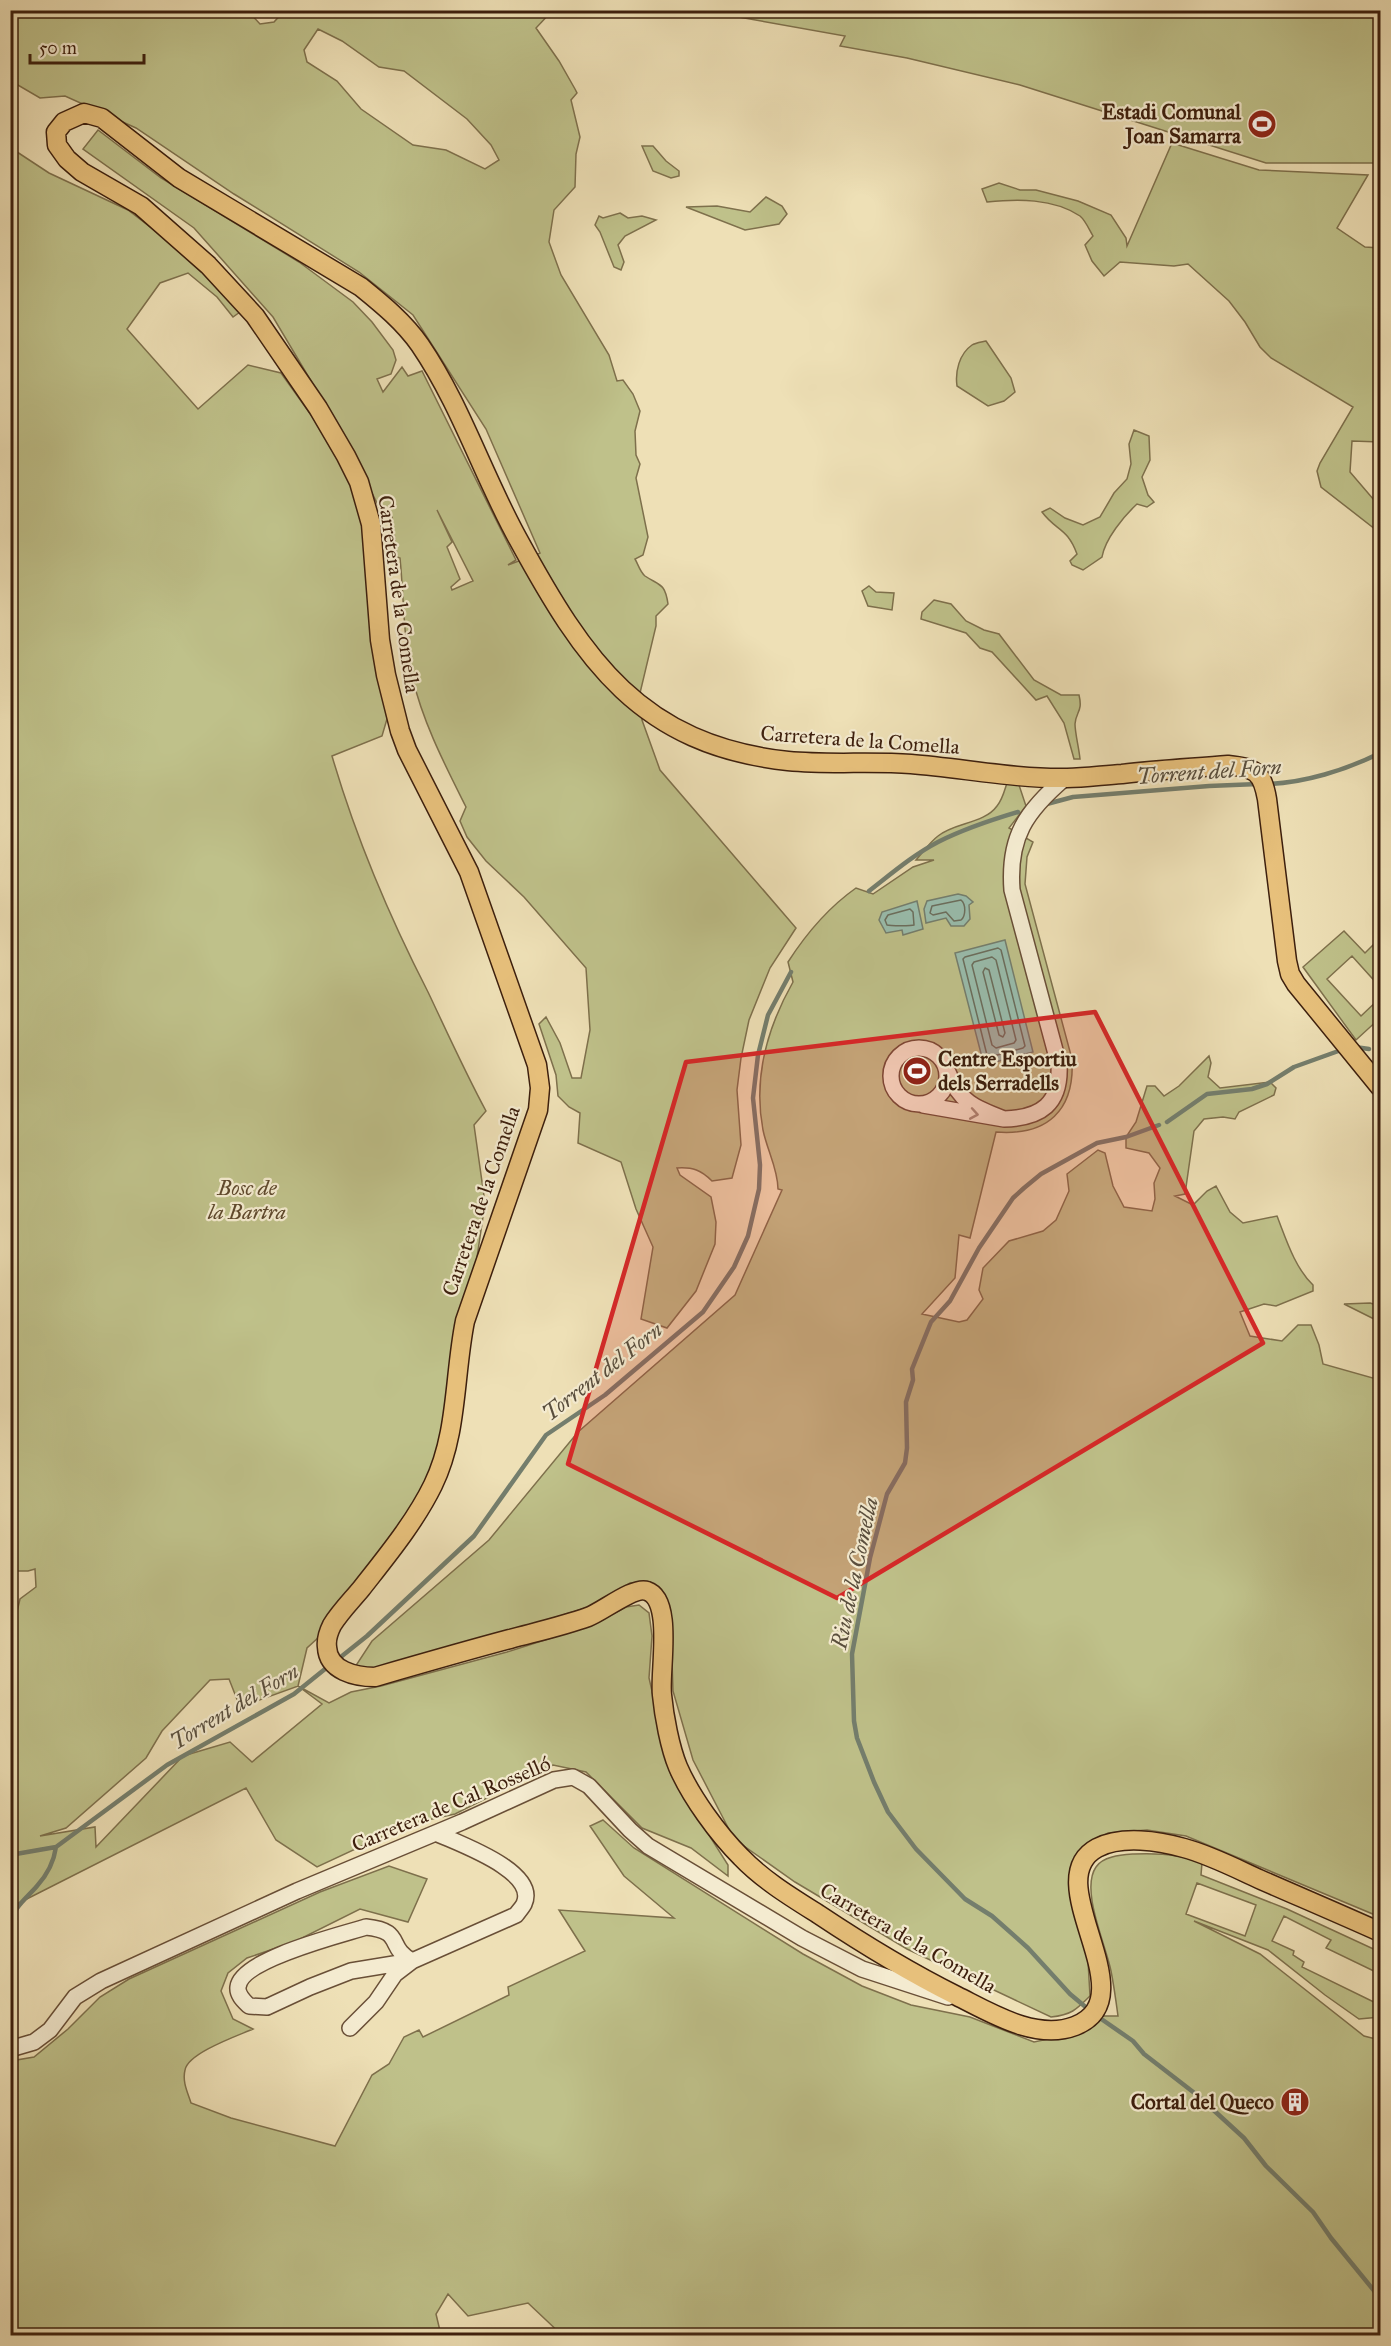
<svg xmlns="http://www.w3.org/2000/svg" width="1391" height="2346" font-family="'IM FELL Great Primer',serif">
	<rect width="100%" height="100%" fill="#eee0b6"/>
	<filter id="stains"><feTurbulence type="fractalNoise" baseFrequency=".00333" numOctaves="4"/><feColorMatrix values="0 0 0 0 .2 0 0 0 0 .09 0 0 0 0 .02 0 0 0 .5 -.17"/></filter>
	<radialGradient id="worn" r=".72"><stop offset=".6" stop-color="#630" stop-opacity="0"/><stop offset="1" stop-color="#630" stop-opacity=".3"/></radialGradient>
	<!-- green -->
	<path fill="#bfc18a" stroke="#7e704c" stroke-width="1.5" fill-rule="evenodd" d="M285,10L552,11L536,28L559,61L575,89L577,93L571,100L580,137L576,154L575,187L554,210L549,242L561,275L609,355L617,381L623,380L633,394L640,411L635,431L636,455L640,464L636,478L648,537L643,555L635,559C638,564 640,572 645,576C660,586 665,583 668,604L656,616V626L640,693L642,720L660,770L796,928L770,968L749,1020L741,1058L737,1090L741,1145L732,1178L712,1181C701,1170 693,1167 677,1168L680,1175L711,1197L716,1222L715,1244L696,1291L667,1328L641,1319L653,1247L636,1209L621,1162L578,1143L580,1113L569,1107L558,1096L556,1075L539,1024L546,1017L560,1043L572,1078H581L590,1030L586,968L524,897L486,861L467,837L460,821L466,807C445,765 423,723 412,676C403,638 404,597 400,558L397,557L392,517H384L359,467L364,529L387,719L382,736L332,756C356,838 389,916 428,992C447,1032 465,1072 486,1111L474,1125L485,1203L475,1271L438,1457L418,1497L371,1567L319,1637L307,1648L298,1686L329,1703L351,1692L381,1686L507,1652L592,1625L626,1607L639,1605L649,1613L652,1636L649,1678L671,1775L728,1865V1876L691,1848L642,1828L586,1772L553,1765L455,1814L409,1824L317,1867L276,1840L246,1788L11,1907V1637L20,1599L36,1587L35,1569L28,1571H10L11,148L49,173L128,210L192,259L240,312L233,317L217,297L188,273L160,283L127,329L198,409L248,365L281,373L326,436L355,455L273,317L194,228L83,149L98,130L161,178L299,262L353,302L372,322L393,350L396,360L391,374L377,379L383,392L402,367L408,376L422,371L516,560L508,565L540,553L486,429L413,315L359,272L234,194L136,128L65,96L40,98L11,81V11H248L260,24L274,22ZM318,29L342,41L379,67L404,71L467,119L491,145L499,160L485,169L446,150L413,145L361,109L337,81L307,62L304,50ZM437,510L473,581L452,590L451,587L460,579L447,547L452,542ZM229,1679L240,1707L298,1686L322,1704L252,1762L230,1742L183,1756L96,1847L95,1827L40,1836L66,1828L146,1758L162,1731L210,1680Z
		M705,11H1380V163H1266L1020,85L907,58L840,46L845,36Z
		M1172,143L1259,170L1368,175L1337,228L1365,247L1380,248V442L1352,441L1350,472L1380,507V533L1321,487L1317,471L1320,463L1353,407L1271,358L1260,347L1245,322L1229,301L1188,264L1174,266L1120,262L1104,276L1092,261L1085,245L1093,236C1089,229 1085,220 1080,216C1053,198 1017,199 987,202L982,189L999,183L1020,190H1036L1078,201L1111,215L1126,238L1127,246Z
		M642,146H653L666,161L679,171V176L671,178L653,171Z
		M766,197L782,206L787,214L779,224L745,230L686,207L717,206L750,212Z
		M620,213L628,218L642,216L656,220L625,236L618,245L624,262L621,270L614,267L600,232L595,225L599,216L603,218Z
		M986,341L1011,378L1015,392L1004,401L988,406L957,386C955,372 959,354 972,345C975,343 982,342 986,341Z
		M1134,430L1149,436L1150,460L1142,477L1148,495L1154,502L1147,507L1137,504C1124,516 1105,539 1102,557L1083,570L1072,565L1070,561L1077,554C1067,527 1056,531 1042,512L1050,508L1065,518L1083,525L1100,517L1114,493L1127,479L1131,464L1129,444Z
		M869,586L876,592L894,593L892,610L868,606L862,591Z
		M934,600L951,604L966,621L984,630L999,634L1034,680L1061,695H1079C1083,712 1076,711 1075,724C1075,733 1079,748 1080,759H1074L1064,723L1047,696L1036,700L992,652L980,648L966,633L921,619L922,612Z
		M1008,780L1019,785L1026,806L1009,828L1033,842L1027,857L1025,884L1072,1059C1075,1111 1047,1136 996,1132L970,1238L959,1235L955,1278L922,1314L959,1322L967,1320L983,1299L979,1290L983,1268L1009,1241L1043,1231L1056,1220L1069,1191L1067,1174L1098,1150L1105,1153L1113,1186L1124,1207L1152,1211L1155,1199L1154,1183L1160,1168L1149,1153L1126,1148V1137L1136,1122L1147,1086H1155L1164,1096L1179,1086L1209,1056L1211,1063L1208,1077L1220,1088L1270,1082L1276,1088L1274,1095L1239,1112L1235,1119L1223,1117L1204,1119L1194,1131L1185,1194L1175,1196L1193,1205L1207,1191L1216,1186L1230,1212L1243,1223L1277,1216C1286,1239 1295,1268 1313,1285V1291L1276,1306L1264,1304L1240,1312L1250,1336L1282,1341L1298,1325H1311L1319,1345L1323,1364L1380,1380V1917L1186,1836L1147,1830L1108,1833L1084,1847L1071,1867L1072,1904L1088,1961L1090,1996C1076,2010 1071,2015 1051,2017L907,1949L795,1882L734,1839L693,1760L673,1691L671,1632L646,1583H630L592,1606L401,1665L353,1670L372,1641L489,1540L578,1432L735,1295L782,1190L778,1189C778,1169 767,1150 763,1130C753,1078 767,1028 793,982L788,962C806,934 829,907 856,888L873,894L913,867L934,860H916C923,852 930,842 938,836C955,822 984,824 997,806C1003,799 1005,788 1008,780Z
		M1344,931L1365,953L1380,938V963L1378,966L1380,969V987L1352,956L1327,979L1361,1016L1380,998V1018L1356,1040L1303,967Z
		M1370,1303L1380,1306V1322L1344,1304Z
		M603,1820L634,1848L803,1954L862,1986L911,2005L970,2017L1034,2042L1086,2031L1103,2016H1118C1116,2001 1114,1986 1111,1971C1106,1945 1080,1890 1096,1867C1103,1856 1121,1855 1134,1854C1156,1853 1181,1854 1202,1863L1201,1875L1287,1909L1380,1952V1974L1326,1948L1331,1940L1284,1916L1272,1941L1294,1951L1293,1955L1304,1962L1302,1967L1380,2005V2017L1359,2019L1325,1995L1268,1950L1194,1921L1260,1954L1364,2036L1380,2040V2335L563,2336L528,2303L468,2316L448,2294L436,2314L441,2335L11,2336V2061L34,2057L68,2029L100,1997L129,1979L320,1892L389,1866L427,1879L408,1922L360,1909L294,1942L247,1958L228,1973L221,1991L233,2019L253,2029C237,2036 188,2053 185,2070C182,2082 188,2093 191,2103L231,2118L335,2146L372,2075L389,2064L404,2037L419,2030L423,2037L509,1995L508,1987L585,1951L559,1910L674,1918L624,1876L590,1826ZM1197,1883L1256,1905L1245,1936L1186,1914Z"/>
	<!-- water -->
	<path fill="#99bdad" stroke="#747e6d" stroke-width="1.5" d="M958,894L966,896L973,902L969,905L970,919L964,926H951L946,918L926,923L924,909L927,901Z
		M917,901L923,929L903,935L902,930L886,933L879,920L882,912Z
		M1005,940L1033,1052L984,1065L955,953Z"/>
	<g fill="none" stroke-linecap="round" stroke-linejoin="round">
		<!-- shore -->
		<path stroke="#6b6e5d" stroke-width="1.5" d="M961,900C966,904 966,916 961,920L954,921L946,912L933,915L930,913L932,906Z
			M910,909L913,912L914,925C912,926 890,926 887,925L885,920L888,915Z
			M998,948L1001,950L1025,1046L1023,1048L990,1057L987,1055L963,959L965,957Z
			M992,957L996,960L1016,1040L1014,1043L996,1048L992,1045L972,965L974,962Z
			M985,968L989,970L1005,1033L1003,1037L999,1035L983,972Z"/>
		<!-- stream -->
		<path stroke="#747e6d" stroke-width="4.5" d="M1267,784C1304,783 1346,770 1380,753
			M1043,805L1073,797L1209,786L1258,784
			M869,891C891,874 913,855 938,842C964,829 991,820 1018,812
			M1355,1047L1369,1049
			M1377,1055L1380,1058
			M1167,1122L1207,1094L1252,1089L1267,1084L1294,1067L1344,1049
			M337,1660L367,1636L474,1536L546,1435L605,1395L703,1312L734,1267L748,1236L759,1189L760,1165L753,1098L758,1055L768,1015L791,972
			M10,1855L56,1847L167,1765L294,1694L330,1665
			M10,1925C14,1906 25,1900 37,1886C47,1875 54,1861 56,1847
			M1088,2009L1070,1994L1028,1948L992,1916L965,1899L916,1849L888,1812L874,1782L857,1738L854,1721L852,1654L870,1558L887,1494L905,1463L907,1448L906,1402L913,1380L912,1369L931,1322L950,1301L979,1248L1013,1198L1024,1188L1041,1174L1097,1143L1126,1137L1159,1125
			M1097,2016L1133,2041L1144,2054L1197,2095L1244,2138L1266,2166L1313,2212L1331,2238L1380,2298"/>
		<!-- minor casing -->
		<g stroke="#694f37" stroke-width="18">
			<path id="minor" d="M891 1076a28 28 0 1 1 56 0a28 28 0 1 1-56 0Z
				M923,1105L1004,1119C975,1108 959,1102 948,1072
				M1004,1119C1041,1118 1061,1104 1059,1065L1012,890C1008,837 1026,811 1065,778
				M366,1927C405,1931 386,1947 412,1961L351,1971L310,1987L267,2007L249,2006C244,2001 237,1995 238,1987C241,1959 341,1935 366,1927Z
				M350,2028L376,2002L395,1974L412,1961L516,1915C518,1912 522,1908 524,1904C539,1871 457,1843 436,1833
				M10,2049L34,2042L50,2030L75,1997L101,1981L297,1891L462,1822L554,1780L573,1777L589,1786L630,1830L648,1846L802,1938L862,1969L948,1997"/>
		</g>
		<!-- major casing -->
		<g stroke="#3d1f0d" stroke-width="21">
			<path id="major" d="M1380,1087L1296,984L1290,974L1287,961L1267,799C1262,771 1255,768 1228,765C1193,768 1157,770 1122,774C1104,775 1085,778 1067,778C1015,779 962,768 911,764C870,761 829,765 788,761C640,745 584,660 518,539C483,476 461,405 420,345C404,322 382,304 361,287L179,178L102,118L84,113L64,122L56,132L57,145L67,159L82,172L141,206L208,265L255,316L318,408L346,456L359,482L371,524L380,640L386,675L400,731L407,750L469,872L537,1065L540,1088L538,1110L465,1321C454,1375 458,1434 433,1485C415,1522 386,1557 361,1589C351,1601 340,1612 332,1625C329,1631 326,1640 327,1647C328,1671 356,1677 375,1677C420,1664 465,1651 510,1639C536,1632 563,1626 588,1617C602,1612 634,1586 647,1591C674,1600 659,1673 662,1695C664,1716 670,1748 678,1767C691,1797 718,1834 741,1857C763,1880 791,1897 818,1914C863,1944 909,1972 957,1996C991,2013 1036,2041 1075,2026C1149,1997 1036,1881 1097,1848C1122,1835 1159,1841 1184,1848C1210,1855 1235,1868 1259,1879C1300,1897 1340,1914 1380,1932"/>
		</g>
		<!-- minor -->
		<use href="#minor" stroke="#f4ebd0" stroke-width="15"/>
		<!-- major -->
		<use href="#major" stroke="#e7c07b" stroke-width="18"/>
	</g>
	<!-- one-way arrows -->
	<defs><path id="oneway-chevron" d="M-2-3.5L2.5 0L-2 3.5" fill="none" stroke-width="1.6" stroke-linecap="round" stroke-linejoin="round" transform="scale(1.5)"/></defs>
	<use stroke="#a28f78" href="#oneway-chevron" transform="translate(974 1114) rotate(10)"/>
	<!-- marked area -->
	<path fill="#d62828" fill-opacity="0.2" stroke="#d62828" stroke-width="4.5" stroke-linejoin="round" d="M1095,1012L1263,1343L837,1598L568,1464L686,1062Z"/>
	<!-- icons -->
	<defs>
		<g id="stadium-disc" transform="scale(1.5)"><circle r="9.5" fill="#8f2418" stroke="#f4ebd0"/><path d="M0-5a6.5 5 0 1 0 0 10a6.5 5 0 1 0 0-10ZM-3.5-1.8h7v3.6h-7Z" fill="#fff"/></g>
		<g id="building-disc" transform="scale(1.5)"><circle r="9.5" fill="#8f2418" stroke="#f4ebd0"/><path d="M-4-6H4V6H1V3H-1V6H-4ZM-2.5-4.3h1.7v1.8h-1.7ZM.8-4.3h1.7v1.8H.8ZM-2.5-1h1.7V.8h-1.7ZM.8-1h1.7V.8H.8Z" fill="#fff"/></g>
	</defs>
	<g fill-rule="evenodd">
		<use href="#stadium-disc" x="1262" y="124"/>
		<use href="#stadium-disc" x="917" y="1071"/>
		<use href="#building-disc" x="1295" y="2102"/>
	</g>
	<g text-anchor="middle" stroke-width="4.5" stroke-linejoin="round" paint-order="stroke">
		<!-- poi labels -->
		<g font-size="21" font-weight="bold" fill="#3d1f0d" stroke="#f4ebd0" text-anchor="end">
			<text x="1241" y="119">Estadi Comunal<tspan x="1241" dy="24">Joan Samarra</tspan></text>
			<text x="938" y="1066" text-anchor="start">Centre Esportiu<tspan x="938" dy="24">dels Serradells</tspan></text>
			<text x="1274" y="2109">Cortal del Queco</text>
		</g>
		<!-- street labels -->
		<g font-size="21" fill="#3d1f0d" stroke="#f4ebd0">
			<text transform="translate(399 594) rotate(82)" y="7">Carretera de la Comella</text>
			<text transform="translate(860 740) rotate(4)" y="7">Carretera de la Comella</text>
			<text transform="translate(481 1201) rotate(-71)" y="7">Carretera de la Comella</text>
			<text transform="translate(451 1804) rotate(-23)" y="7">Carretera de Cal Rosselló</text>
			<text transform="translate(908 1938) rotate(30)" y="7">Carretera de la Comella</text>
		</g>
		<!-- park labels -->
		<g font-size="21" font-style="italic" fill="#5e482c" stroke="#f4ebd0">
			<text x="247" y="1195">Bosc de<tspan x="247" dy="24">la Bartra</tspan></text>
		</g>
		<!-- water labels -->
		<g font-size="22" font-style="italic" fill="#594e3d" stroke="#f4ebd0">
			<text transform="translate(1209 771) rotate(-4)" y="8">Torrent del Forn</text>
			<text transform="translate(602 1371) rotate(-38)" y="8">Torrent del Forn</text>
			<text transform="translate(854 1573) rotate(-78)" y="8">Riu de la Comella</text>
			<text transform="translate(234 1706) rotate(-31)" y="8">Torrent del Forn</text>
		</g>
	</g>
	<!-- margin -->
	<rect width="1391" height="2346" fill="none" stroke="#eee0b6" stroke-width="36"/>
	<rect x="12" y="12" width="1367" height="2322" fill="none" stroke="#3d1f0d" stroke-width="3"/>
	<rect x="18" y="18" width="1355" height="2310" fill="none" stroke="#3d1f0d" stroke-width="1.5"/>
	<!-- scale -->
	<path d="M30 54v9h114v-9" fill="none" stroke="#3d1f0d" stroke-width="3"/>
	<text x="39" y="54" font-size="18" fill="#3d1f0d" stroke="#f4ebd0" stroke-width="4.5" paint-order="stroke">50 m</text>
	<rect width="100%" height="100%" filter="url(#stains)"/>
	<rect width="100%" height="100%" fill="url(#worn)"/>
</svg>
